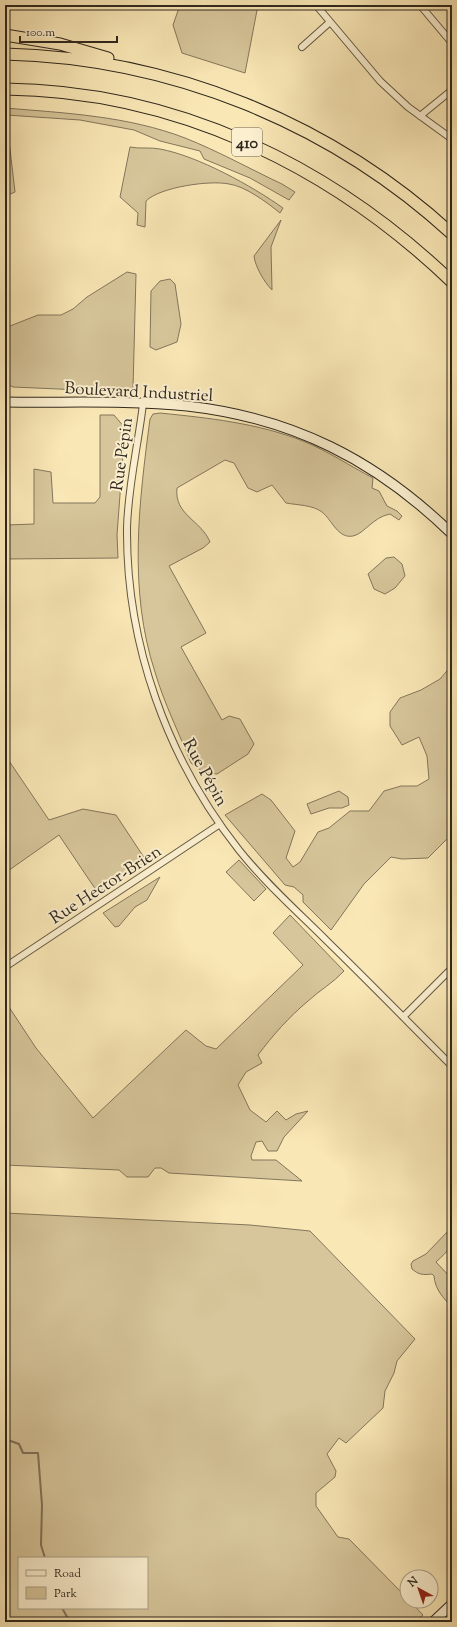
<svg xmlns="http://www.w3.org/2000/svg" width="457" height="1627" font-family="'Sorts Mill Goudy',serif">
	<rect width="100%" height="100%" fill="#f9e7b5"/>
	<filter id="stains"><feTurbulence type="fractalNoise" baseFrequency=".005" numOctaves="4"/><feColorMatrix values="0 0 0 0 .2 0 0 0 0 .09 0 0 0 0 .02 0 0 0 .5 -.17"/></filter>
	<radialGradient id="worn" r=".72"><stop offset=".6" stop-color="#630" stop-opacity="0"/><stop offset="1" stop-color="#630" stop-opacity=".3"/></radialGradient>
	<!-- green -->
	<path fill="#d7c69b" stroke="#83765c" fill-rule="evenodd" d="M180,5H258L245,73L182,53L173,25Z
		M5,108C65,113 128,116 185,138C218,151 250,169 282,184L295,192L289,200L250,178L204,159L200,151L160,141L134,130L80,120L6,115L15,192L5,196Z
		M130,147C140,149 150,147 160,149C198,156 252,186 283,208L280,213C268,203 245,186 229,184C210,180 160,187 146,201L145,227L137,225L138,213L120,197Z
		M281,220L271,247L272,290C264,282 255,266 254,256Z
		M127,272L136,274L133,388L126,392L13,387L5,383V328L38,315H61L73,309L87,297Z
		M170,279L175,284L181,324L177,342L156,350L150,347L151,291L160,281Z
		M160,413C209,418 257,423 303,441C328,451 350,466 373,478L372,488L379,491L387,506L397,511L402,516L399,520L390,514C373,517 364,534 353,536C338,539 332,520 322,512C313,505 297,505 286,503L272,485L257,492L248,488L234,463L225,460L177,488C174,515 201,520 210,542L203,548L169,566L206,633L181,647L222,720L229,716L240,719L254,744L248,754L217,774L203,772L191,763C179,733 164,703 155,672C128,590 139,502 150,419L153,414Z
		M100,415H114L125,428L117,535L118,558L5,559V527L7,525L34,524V469L51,472L53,503H95L100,497Z
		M394,557L402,564L405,576L395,588L385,594L374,589L368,574L386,558Z
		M452,665V834L428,858L402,859L391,857L364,884L331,930L303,902V895L294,887L285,885L225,815L262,794L271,800L295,831L286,858L293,867L300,862L318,832L329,828L350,811H369L384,791L401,786H417L429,779L427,756L419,737L402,745L390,726V712L400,698L421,690L440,679Z
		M5,755L49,820L83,809L116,815L147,862L98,893L59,835L5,873Z
		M339,791L348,797L349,805L342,808H329L311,814L307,804Z
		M239,860L266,889L254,901L226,872Z
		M160,877L147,900L135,907L119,926L115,927L103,913Z
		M290,915L344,971C333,983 320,990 308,1001C289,1017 273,1035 258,1055L262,1063L246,1072L238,1085L250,1110L266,1122L277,1111L286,1120L296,1114L308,1111L284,1137L277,1151H268L262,1141L256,1142L251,1156L252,1160H276L302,1181L169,1173L161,1168H155L148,1177H127L119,1170L5,1165V1001L36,1048L93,1118L186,1030L206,1046L216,1049L303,965L273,933Z
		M5,1213L250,1225L310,1231L415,1339L397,1361L394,1373L385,1391L383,1408L346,1443L339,1438L327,1454L336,1471L335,1477L316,1493V1506L338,1537L349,1539L407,1598V1601H410L423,1615L415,1622H5ZM19,1558H147V1608H19Z
		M450,1229L452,1230C452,1248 449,1250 436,1262L452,1279V1307C443,1298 435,1289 434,1276L432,1274C423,1275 419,1275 412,1269L411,1264L413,1261L426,1254Z"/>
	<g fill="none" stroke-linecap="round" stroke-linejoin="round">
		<!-- stream -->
		<path stroke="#7f7359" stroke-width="2" d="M5,1439L19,1444L23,1453H38L42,1505L41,1545L45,1558
			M62,1608L70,1622"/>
		<!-- street casing -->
		<g stroke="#625743" stroke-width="8">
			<path id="street" d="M316,5L380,81L408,107L452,139
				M420,5L452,43
				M302,47L330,22
				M420,116L452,90
				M143,404C138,446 128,486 127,528C126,644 167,759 239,850C265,883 298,912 328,942C370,983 411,1025 452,1066
				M5,967L220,824
				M403,1017L452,968"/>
		</g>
		<!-- secondary casing -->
		<g stroke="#2f271d" stroke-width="11">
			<path id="secondary" d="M5,402C65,403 127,400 187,406C293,418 376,460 452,534
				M433,1622L452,1604"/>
		</g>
		<!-- highway casing -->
		<g stroke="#2f271d" stroke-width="13">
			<path id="highway" d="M5,35L60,44L108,58
				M5,54C170,58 330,122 452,234
				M5,89C176,91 330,165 452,282"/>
		</g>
		<!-- street -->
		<use href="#street" stroke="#fbefcf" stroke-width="6"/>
		<!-- secondary -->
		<use href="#secondary" stroke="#fbefcf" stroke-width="9"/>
		<!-- highway -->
		<use href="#highway" stroke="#f9e7b5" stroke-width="11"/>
	</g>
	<g text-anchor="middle" stroke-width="4" stroke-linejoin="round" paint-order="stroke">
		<!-- shield labels -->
		<rect fill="#fbefcf" stroke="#6c6352" stroke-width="1" x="232" y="128" width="30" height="28" rx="3"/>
		<g font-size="16" font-weight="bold" fill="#2f271d">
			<text x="247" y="148">410</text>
		</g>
		<!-- street labels -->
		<g font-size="17" fill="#2f271d" stroke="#fbefcf">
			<text transform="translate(139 391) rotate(3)" y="6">Boulevard Industriel</text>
			<text transform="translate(121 454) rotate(-82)" y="6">Rue Pépin</text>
			<text transform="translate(206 772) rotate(61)" y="6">Rue Pépin</text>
			<text transform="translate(105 884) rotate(-33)" y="6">Rue Hector-Brien</text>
		</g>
	</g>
	<!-- margin -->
	<rect width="457" height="1627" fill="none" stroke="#f9e7b5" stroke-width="20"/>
	<rect x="6" y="6" width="445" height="1615" fill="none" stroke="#2f271d" stroke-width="2"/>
	<rect x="10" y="10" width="437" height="1607" fill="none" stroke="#2f271d"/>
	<!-- legend -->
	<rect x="18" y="1557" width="130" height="52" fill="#fbefcf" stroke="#a99f88"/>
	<rect x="26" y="1570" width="20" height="6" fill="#fbefcf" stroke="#a99f88"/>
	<text x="54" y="1577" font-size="12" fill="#2f271d">Road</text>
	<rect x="26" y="1587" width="20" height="12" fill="#d7c69b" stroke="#a99f88"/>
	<text x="54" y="1597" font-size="12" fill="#2f271d">Park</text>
	<!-- north arrow -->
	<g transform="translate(419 1589) rotate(320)"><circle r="19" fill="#fbefcf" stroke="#a99f88"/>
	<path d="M0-3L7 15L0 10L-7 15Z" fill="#8f2418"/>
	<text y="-6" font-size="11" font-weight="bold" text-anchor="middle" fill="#2f271d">N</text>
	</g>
	<!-- scale -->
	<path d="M20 36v6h97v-6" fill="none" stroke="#2f271d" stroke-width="2"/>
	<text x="26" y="36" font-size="12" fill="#2f271d" stroke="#fbefcf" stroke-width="3" paint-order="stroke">100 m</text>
	<rect width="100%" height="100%" filter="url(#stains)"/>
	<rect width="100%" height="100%" fill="url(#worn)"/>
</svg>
